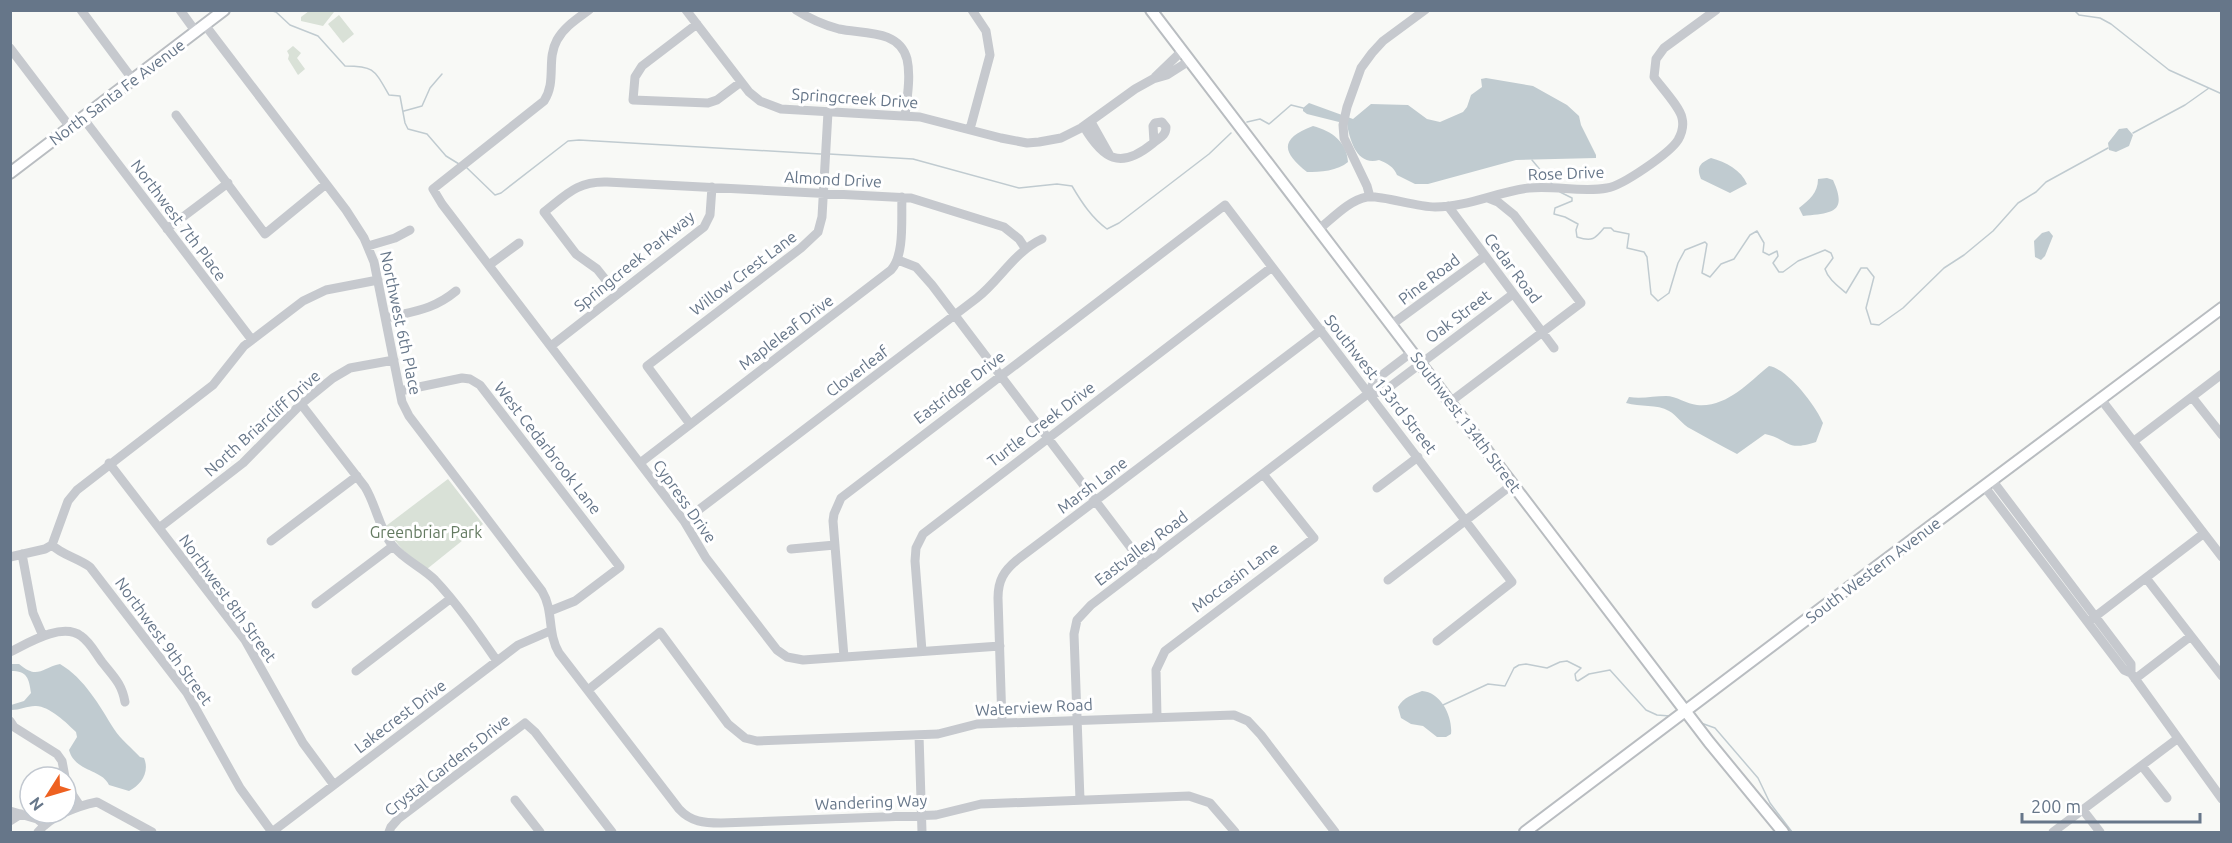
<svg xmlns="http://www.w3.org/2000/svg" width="2232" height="843" font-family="Ubuntu,sans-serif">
	<rect width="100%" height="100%" fill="#f8f9f6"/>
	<!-- green -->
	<path fill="#d9e1d7" d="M309,11H333L334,12L323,26L301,21V17Z
		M339,15L354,34L343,43L328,24Z
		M293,46L301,53L297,58L305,69L298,75L288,59L289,55L287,51Z
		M448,479L483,524L427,569C409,556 396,546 386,526Z"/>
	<!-- water -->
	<path fill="#c0cbd0" d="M1486,78L1533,86L1567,105L1579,116L1581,125L1596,155V158L1516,160L1428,184H1415L1397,175C1394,167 1387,163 1379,160C1357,166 1350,141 1347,124L1307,114L1303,111V108L1309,103L1353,119L1371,104L1408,105L1427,119L1440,122L1463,112L1467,107L1471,95L1482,87L1481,79Z
		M1313,126C1332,131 1347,142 1348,162C1338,171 1320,172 1307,172C1282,152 1279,139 1313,126Z
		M2127,128L2133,135L2129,146L2116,152L2109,150L2108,143L2119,129Z
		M1711,158C1726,162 1741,170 1747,184L1730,193L1701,179C1696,167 1700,163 1711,158Z
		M1827,178L1833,180C1848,213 1832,213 1803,216L1799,208C1809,200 1818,193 1818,179Z
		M2049,231L2053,236L2045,256L2041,260L2035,257L2034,241L2042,233Z
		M1769,366C1788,369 1816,406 1823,423L1816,442C1785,452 1791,440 1765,434L1737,454C1721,446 1706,437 1691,429C1682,425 1677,415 1669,411C1657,404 1640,407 1626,403L1629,397C1642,399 1654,396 1666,396C1676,396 1687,404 1697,405C1726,408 1748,383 1769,366Z
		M11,664H19C38,680 41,668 60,664C85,679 99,705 114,729C121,740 132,748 140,757L144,758C150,772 141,785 129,791L109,785C102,769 75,772 69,750L77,737L76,732C67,723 48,705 35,706C27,706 20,710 11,710V705L24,701L31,693C29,678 27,671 11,671Z
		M1422,691C1441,692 1453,717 1451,734L1446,737H1437L1423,726L1411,724L1401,718L1398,707C1404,697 1412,695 1422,691Z"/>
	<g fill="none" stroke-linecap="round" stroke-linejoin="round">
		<!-- stream -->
		<path stroke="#c0cbd0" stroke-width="1.5" d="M269,10L276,12L290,25L318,36L345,66C374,66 374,69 389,95L400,96L405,123L408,129L427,134L446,156L459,164
			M2074,10L2079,15L2100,18L2111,24L2169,70L2222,94
			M404,111L422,106L430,88L442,74
			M1247,122L1260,119L1269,124L1291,105L1303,108
			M2133,133L2185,105L2209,88
			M829,154L913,159L1019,188L1057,184L1072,186C1082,203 1092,218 1107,229L1119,223L1209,154L1231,133
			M1532,160L1552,184
			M466,167L495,195L501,193L568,141L579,140L821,154
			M1560,192L1572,198V201L1555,208L1554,214L1565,217L1578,224L1576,230L1577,237C1592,242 1595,239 1604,228H1611L1614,231L1629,234L1627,248L1644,252L1647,257L1651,294L1658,301L1669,293L1678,263L1685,250L1705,242L1707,244L1702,273L1710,277L1721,264L1734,259L1750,235L1757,231L1764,243L1763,252L1769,255L1777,251L1778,256L1773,263L1779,272H1783L1798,261L1825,250L1831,253L1833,258L1825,269C1828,279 1838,286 1846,293L1861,268H1867L1874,277L1866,308L1871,324L1879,325L1903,308L1944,268L1964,255L1993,231L2018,203L2036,192L2046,182L2108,148
			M1443,705L1488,684L1505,686L1514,668L1519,665L1526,664L1547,668L1560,662L1567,661L1581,668L1575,674L1576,680L1578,681L1589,674L1610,670L1646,710L1657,715L1670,716
			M1701,723L1715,728L1758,778L1770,803L1792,832"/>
		<!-- major casing -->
		<g stroke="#b9bdc1" stroke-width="14">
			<path id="major" d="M1151,10L1709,742L1783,832
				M10,173L224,10
				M1525,832L1856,582L2222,308"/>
		</g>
		<!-- minor -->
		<path stroke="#c6c9ce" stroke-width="9" d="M81,10L133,80
			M180,10L196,32
			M589,10C577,19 564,27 557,40C546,60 557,81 544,101L433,189L442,204L684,521L706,558L777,650L787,657L803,660L1000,646
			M686,10L749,92L760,101L781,109L920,117L1001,138L1027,143L1039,142L1061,138L1081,128L1135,89L1153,79L1167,75L1189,61
			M796,10C810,19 824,25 839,29C863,34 899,29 907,59C911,76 907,99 905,115
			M697,24L642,66L635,77L633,100L708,103L717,100L741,82
			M205,25L346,210L364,238L374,262L402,402L409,416L542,591C554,611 547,633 559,653L679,809C691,822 704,823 721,823L936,815L981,804L1189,796L1210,803L1235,832
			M10,48L70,127
			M1155,77L1182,51
			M176,115L265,234L326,184
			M83,118L252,340
			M1091,122L1109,154
			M1084,127C1103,159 1120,170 1152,144C1158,138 1166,137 1166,127L1162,122L1155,123L1153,126L1154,142
			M970,129L990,55L986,31L972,10
			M1370,197L1367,186L1344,138L1343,125L1347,107L1361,68L1372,53L1383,41L1425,10
			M1448,206L1554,348
			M167,229L228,183
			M1318,230C1332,219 1349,200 1367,197C1381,195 1416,207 1435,207C1467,207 1497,192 1529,188C1555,185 1582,193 1607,188C1622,186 1670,153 1678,140C1682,133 1684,126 1682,118C1680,107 1661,87 1654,77L1656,59L1664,48L1716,10
			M368,246L395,238L410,230
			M898,260L916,267L932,285L1144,565
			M489,265L519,243
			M617,294L597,269L576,254L544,212C566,195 577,181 607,182L911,198L1004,227L1019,239L1025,248
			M386,318C414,311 433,310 456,291
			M1391,325L1485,256
			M551,346L704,227L710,215L712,187
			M400,391L462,378L470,379L480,385L620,567L575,601L550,611
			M1369,393L1383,392L1513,294
			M2192,397L2222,435
			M2100,398L2222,557
			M1450,402L1581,303L1514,215L1498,202L1488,198
			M301,404L365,487C376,505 379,528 392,545C404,560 422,567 435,580C457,603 479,635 497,661
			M690,424L647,366L801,248L818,232L822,217L828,112
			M2134,441L2222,374
			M109,463L245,640L303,743L334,785
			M640,463L891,270C905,255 901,218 902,197
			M1992,480L2131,664V673
			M1984,486L2124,670L2131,673L2222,799
			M1377,488L1418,457
			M684,521L977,298C1000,280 1014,252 1042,239
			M159,528L243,463L301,404L333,378L350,368L394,360
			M271,541L357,476
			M52,545C62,555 78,558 90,567L187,693L240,788L272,832
			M791,549L835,545
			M22,554L33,613L43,636
			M10,557L45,549L52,545L68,501L77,490L213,385L244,346L303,301L326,290L378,280
			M2146,578L2222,676
			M1388,580L1513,484
			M316,604L393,546
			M2092,619L2203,534
			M922,651L915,561L916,548L923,534L1272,267
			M10,652C28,643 62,622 81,636C90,642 96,654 102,662C114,677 122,684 125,702
			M844,657L833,521L834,514L841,498L1225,205L1512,582L1437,641
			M356,671L450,599
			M2135,679L2191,636
			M588,690L660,632L728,724L745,738L757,741L938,734L977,724L1234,715L1248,721L1261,735L1335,832
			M1157,717L1156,670L1165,651L1314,538L1263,474
			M10,721L14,727L57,754L62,761L65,777
			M1002,723L998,598C998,580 1004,571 1017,560L1321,330
			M919,735L922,832
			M2142,766L2167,798
			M66,780L68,788L80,806
			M515,800L540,832
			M1080,800L1074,634L1077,620L1091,605L1369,393L1374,381L1412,352
			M2083,810L2100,832
			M10,811L37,819L45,825
			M10,821L21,814
			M38,832C51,816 77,806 97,802L152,832
			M272,832L518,645L550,631
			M389,832L391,827L398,819L525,723L535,732L612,832
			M2053,832L2177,739"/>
		<!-- major -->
		<use href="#major" stroke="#fff" stroke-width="10"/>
	</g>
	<g text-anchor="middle" stroke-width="6" stroke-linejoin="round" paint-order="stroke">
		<!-- street labels -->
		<g font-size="16" fill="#667689" stroke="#fff">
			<text transform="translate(117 92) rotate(-37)" y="6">North Santa Fe Avenue</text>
			<text transform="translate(855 98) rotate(4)" y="6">Springcreek Drive</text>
			<text transform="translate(1566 173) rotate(-2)" y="6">Rose Drive</text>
			<text transform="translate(833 179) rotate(3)" y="6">Almond Drive</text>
			<text transform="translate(179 220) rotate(53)" y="6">Northwest 7th Place</text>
			<text transform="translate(634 261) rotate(-39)" y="6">Springcreek Parkway</text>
			<text transform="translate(1513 268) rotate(53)" y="6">Cedar Road</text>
			<text transform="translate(743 273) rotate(-37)" y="6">Willow Crest Lane</text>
			<text transform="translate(1429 279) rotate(-37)" y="6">Pine Road</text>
			<text transform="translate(1458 316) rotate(-37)" y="6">Oak Street</text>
			<text transform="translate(401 323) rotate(78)" y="6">Northwest 6th Place</text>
			<text transform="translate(786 332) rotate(-37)" y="6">Mapleleaf Drive</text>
			<text transform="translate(857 371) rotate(-37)" y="6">Cloverleaf</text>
			<text transform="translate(1381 384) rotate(52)" y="6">Southwest 133rd Street</text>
			<text transform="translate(959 387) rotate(-37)" y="6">Eastridge Drive</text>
			<text transform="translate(1466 422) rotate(53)" y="6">Southwest 134th Street</text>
			<text transform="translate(262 423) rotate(-42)" y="6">North Briarcliff Drive</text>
			<text transform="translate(1041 424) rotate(-37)" y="6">Turtle Creek Drive</text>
			<text transform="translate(548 448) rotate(52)" y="6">West Cedarbrook Lane</text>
			<text transform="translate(1092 485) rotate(-37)" y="6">Marsh Lane</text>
			<text transform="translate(685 501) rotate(55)" y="6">Cypress Drive</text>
			<text transform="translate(1141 548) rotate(-37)" y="6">Eastvalley Road</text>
			<text transform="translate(1873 570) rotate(-37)" y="6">South Western Avenue</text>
			<text transform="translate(1235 577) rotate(-37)" y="6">Moccasin Lane</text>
			<text transform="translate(228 598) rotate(54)" y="6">Northwest 8th Street</text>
			<text transform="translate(164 641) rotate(54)" y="6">Northwest 9th Street</text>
			<text transform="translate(1034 707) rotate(-3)" y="6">Waterview Road</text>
			<text transform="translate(400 716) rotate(-37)" y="6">Lakecrest Drive</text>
			<text transform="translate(447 765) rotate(-38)" y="6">Crystal Gardens Drive</text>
			<text transform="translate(871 802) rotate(-2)" y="6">Wandering Way</text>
		</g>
		<!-- park labels -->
		<g font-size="16" fill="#647a61" stroke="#fff">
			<text x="426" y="538">Greenbriar Park</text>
		</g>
	</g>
	<!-- border -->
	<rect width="2232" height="843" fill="none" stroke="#667689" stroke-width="24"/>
	<!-- north arrow -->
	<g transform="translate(48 795) rotate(233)"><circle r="28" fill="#ffffff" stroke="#c2c8d0" stroke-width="1.5"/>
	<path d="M0-4.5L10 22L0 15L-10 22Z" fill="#ee6121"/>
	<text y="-9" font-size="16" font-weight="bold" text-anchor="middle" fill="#667689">N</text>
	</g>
	<!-- scale -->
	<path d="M2022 813v9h178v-9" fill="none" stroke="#667689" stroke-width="3"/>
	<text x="2031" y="813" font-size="18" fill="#667689" stroke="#ffffff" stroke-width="4.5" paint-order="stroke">200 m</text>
</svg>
